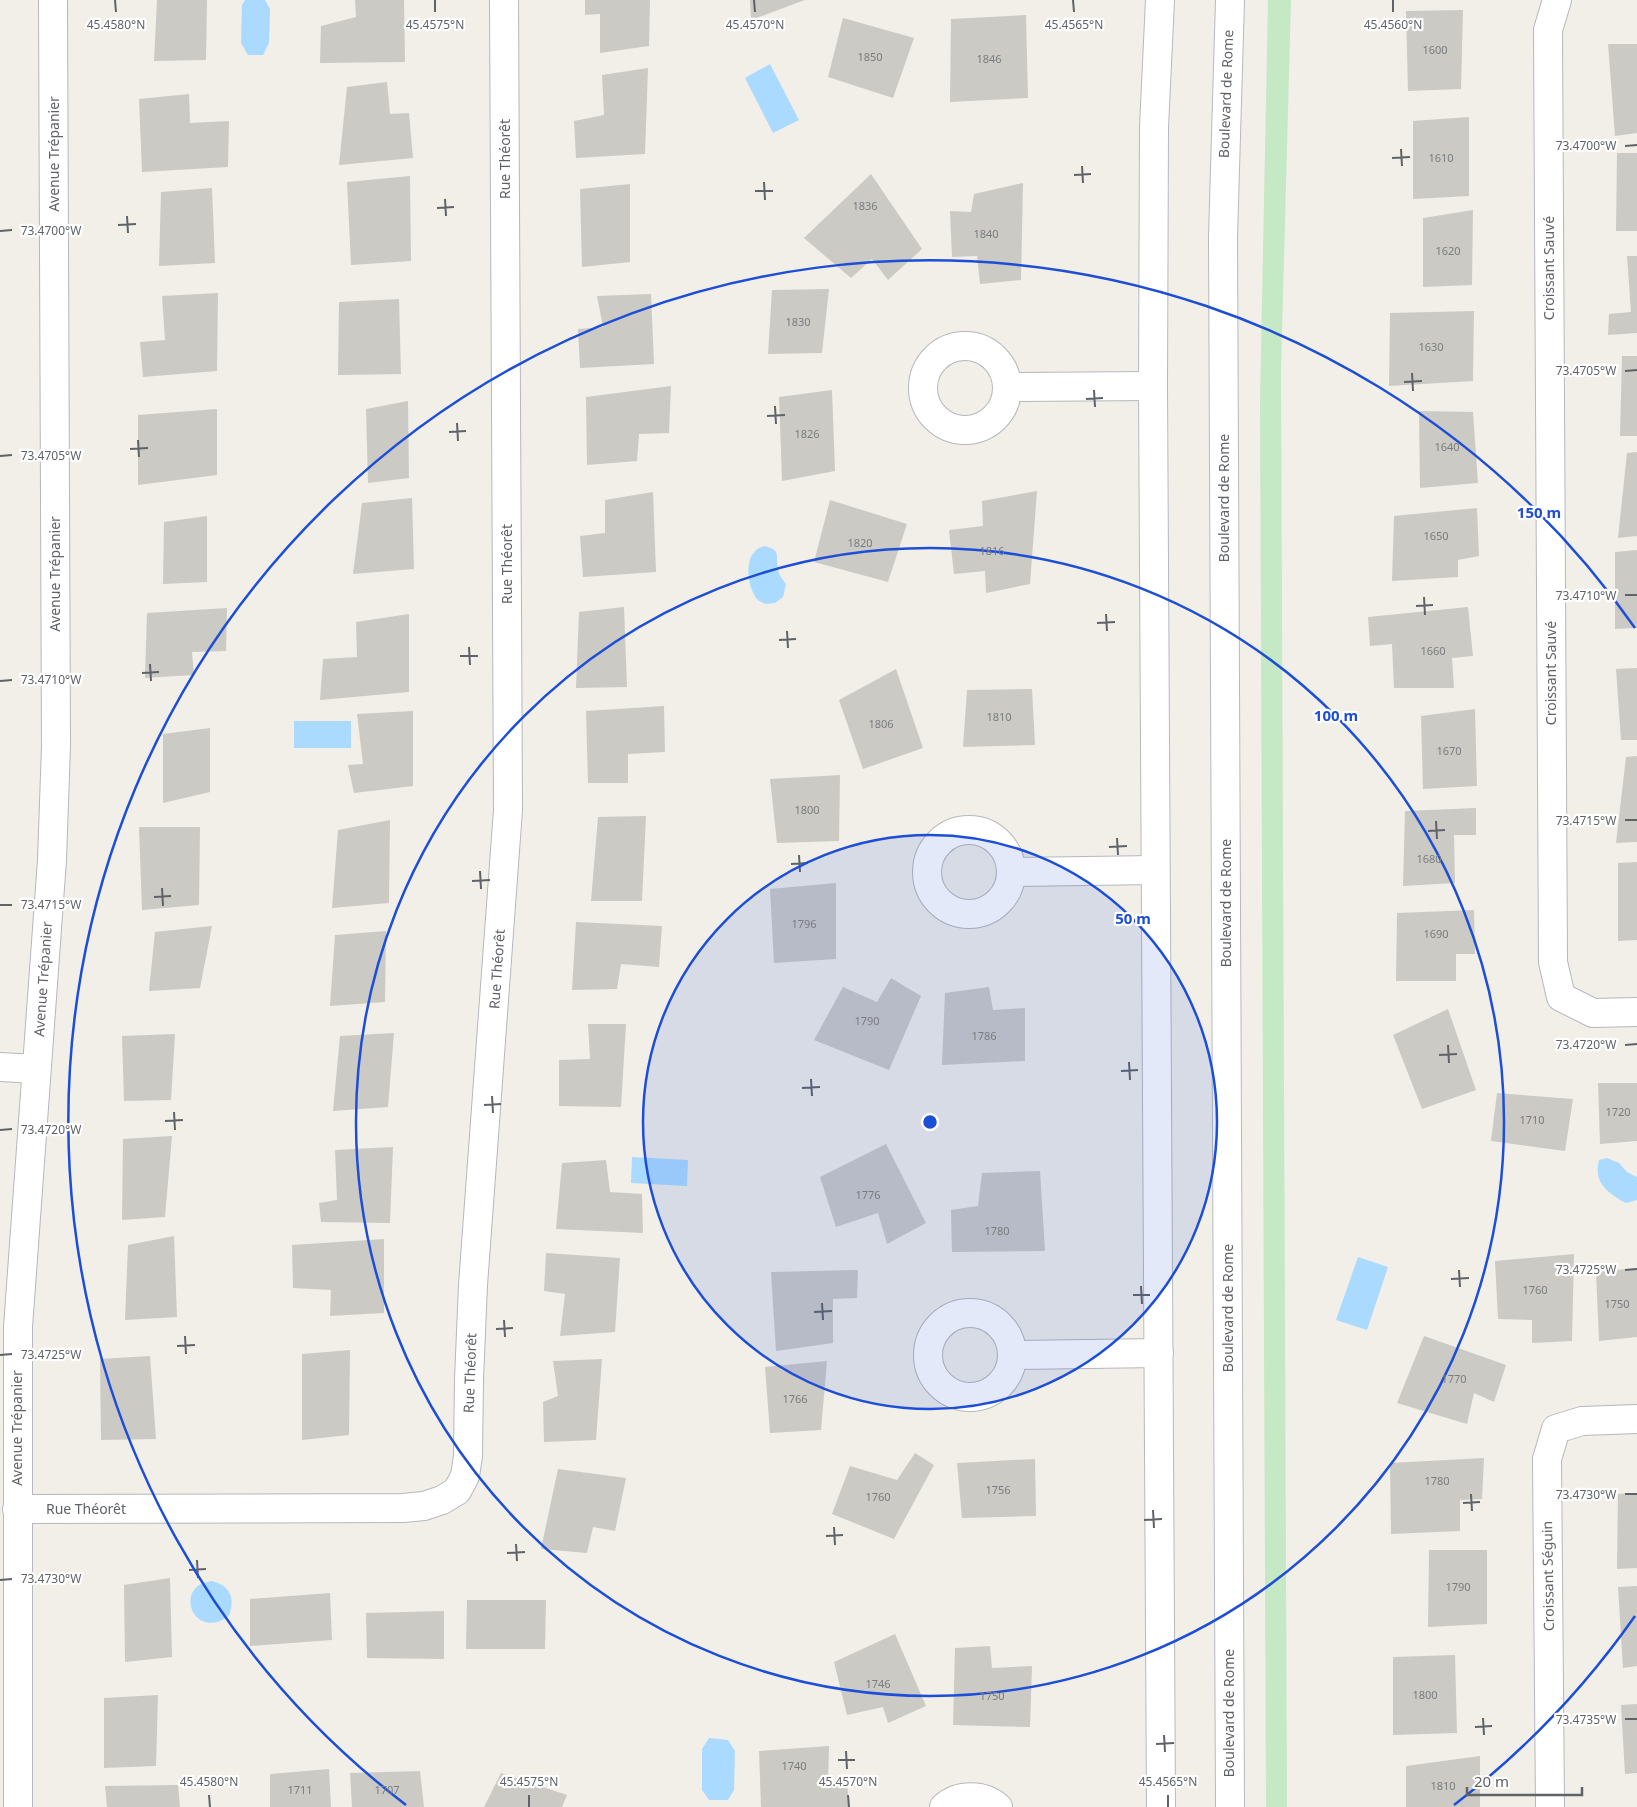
<svg xmlns="http://www.w3.org/2000/svg" width="1637" height="1807" font-family="'Noto Sans',sans-serif">
	<rect width="100%" height="100%" fill="#f1efe8"/>
	<!-- green -->
	<path fill="#c5e8c5" d="M1268,0H1291L1281,369L1287,1807H1266L1260,403Z"/>
	<!-- water -->
	<path fill="#aadaff" d="M245,0H265L270,9L269,43L263,55H248L241,43L242,5Z
		M770,64L799,120L773,133L745,78Z
		M765,546C782,551 775,555 778,569C778,575 783,579 786,584L783,597L775,603L766,604C763,603 758,601 756,598C746,583 743,550 765,546Z
		M294,721H351V748H294Z
		M632,1157L688,1160L687,1186L631,1183Z
		M1607,1158L1619,1163L1627,1172L1637,1177V1200L1626,1203C1608,1193 1593,1183 1599,1160Z
		M1358,1257L1388,1267L1367,1330L1336,1320Z
		M212,1581C231,1586 235,1598 229,1616C197,1639 177,1597 201,1584C204,1582 209,1582 212,1581Z
		M709,1738L728,1740L735,1751L734,1790L728,1800H709L702,1790V1749Z"/>
	<!-- building -->
	<path fill="#cccac5" d="M157,0H207L206,60L154,61Z
		M355,0H404L405,62L320,63L321,26L356,17Z
		M585,0H650L649,46L600,53V14L585,15Z
		M750,0H805L751,20Z
		M1463,10L1461,89L1408,91L1406,11Z
		M1026,15L1028,98L950,102L951,19Z
		M843,18L914,38L893,98L828,77Z
		M1608,44H1637V133L1615,136Z
		M648,68L645,154L576,158L574,121L604,115L602,75Z
		M387,82L390,114L409,113L413,158L339,165L347,87Z
		M189,94L190,123L229,121L228,167L142,172L139,99Z
		M1469,117V196L1413,199V121Z
		M1617,153H1637V231H1616Z
		M871,174L922,249L888,280L872,259L851,278L804,238Z
		M410,176L411,261L351,265L347,182Z
		M1023,183L1021,280L980,284L977,256L952,257L950,211L971,212L974,194Z
		M630,184V262L582,267L580,189Z
		M212,188L215,263L159,266L161,192Z
		M1473,210L1472,285L1423,287V218Z
		M1627,256H1637V333L1608,335L1609,314L1631,312Z
		M829,289L822,353L768,354L772,290Z
		M218,293L217,371L143,377L140,342L165,340L162,296Z
		M651,294L654,364L580,368L578,329L603,327L597,296Z
		M399,299L401,374L338,375L339,302Z
		M1474,311L1473,381L1389,386L1390,313Z
		M1622,356H1637V436H1620Z
		M671,386L669,433L639,434L637,461L587,465L586,397Z
		M832,390L835,471L782,481L779,397Z
		M408,401L409,478L368,483L366,409Z
		M217,409V475L138,485V415Z
		M1419,411L1473,412L1478,483L1420,488Z
		M1637,452V536L1618,538L1627,453Z
		M1037,491L1030,584L986,593L985,571L954,574L949,530L983,526L982,501Z
		M653,492L656,572L583,577L580,536L605,533V500Z
		M412,498L414,569L353,574L362,503Z
		M830,500L907,524L888,582L814,562Z
		M1477,508L1479,556L1458,560V577L1392,581L1394,516Z
		M207,516V582L163,584L164,522Z
		M1637,550V628L1615,629V552Z
		M624,607L627,687L576,688L579,612Z
		M1468,607L1473,656L1452,658L1454,688H1394L1392,644L1370,646L1368,617Z
		M227,608L226,651L192,652L194,675L145,678L147,613Z
		M409,614V692L320,700L323,659L357,657L356,622Z
		M1637,668V740H1621L1616,669Z
		M896,669L923,748L863,769L839,700Z
		M1032,689L1035,745L963,747L967,690Z
		M664,706L665,752L628,754V783H588L586,711Z
		M1475,709L1477,786L1423,789L1421,716Z
		M413,711V786L354,793L348,765L363,764L357,714Z
		M210,728V792L163,803V734Z
		M1637,756V842L1616,843L1626,757Z
		M840,775L839,841L777,843L770,779Z
		M1476,808V835H1454L1455,883L1403,886L1405,811Z
		M646,816L642,901H591L598,817Z
		M390,820L389,903L332,908L338,830Z
		M139,827H200L199,905L142,910Z
		M1637,862V940L1618,941V863Z
		M836,883V959L774,963L770,889Z
		M1474,910L1475,954H1456V981H1396L1397,913Z
		M576,922L662,926L659,967L621,964L617,989L572,990Z
		M212,926L200,988L149,991L155,932Z
		M386,931L385,1002L330,1006L335,935Z
		M891,978L921,996L889,1070L814,1040L843,987L877,1002Z
		M989,987L993,1010L1025,1008V1061L942,1065L945,993Z
		M1448,1009L1476,1090L1422,1109L1393,1035Z
		M588,1024H626L621,1107L559,1106V1060L590,1059Z
		M394,1033L388,1107L333,1111L340,1036Z
		M175,1034L171,1100L124,1101L122,1036Z
		M1598,1083H1637V1141L1600,1144Z
		M1497,1093L1573,1099L1565,1151L1491,1141Z
		M172,1136L165,1217L122,1220L123,1139Z
		M886,1144L926,1223L887,1244L878,1213L836,1227L820,1177Z
		M393,1147L390,1223L321,1222L319,1203L337,1200L335,1150Z
		M606,1160L610,1192L642,1194L643,1233L556,1229L562,1163Z
		M1040,1171L1045,1251L952,1252L951,1210L978,1206L982,1173Z
		M174,1236L177,1317L125,1320L128,1245Z
		M384,1239V1313L330,1316L331,1290L293,1288L292,1245Z
		M546,1253L620,1258L615,1332L560,1336L565,1294L544,1291Z
		M1574,1254L1572,1341L1532,1343V1320L1498,1319L1495,1261Z
		M1637,1268V1337L1599,1341L1596,1272Z
		M858,1270L857,1298L833,1299V1343L776,1351L771,1272Z
		M1424,1336L1506,1365L1494,1402L1474,1393L1467,1424L1397,1403Z
		M350,1350L349,1435L302,1440V1354Z
		M150,1356L156,1439L101,1440L100,1359Z
		M602,1359L596,1440L544,1442L543,1402L558,1396L553,1361Z
		M827,1361L821,1430L770,1433L765,1367Z
		M915,1453L934,1465L894,1539L832,1514L850,1466L897,1480Z
		M1484,1458L1482,1499L1460,1500V1531L1391,1534L1390,1463Z
		M1035,1459L1036,1516L962,1518L957,1463Z
		M558,1469L626,1478L615,1531L593,1527L587,1553L541,1549Z
		M1637,1493V1568L1617,1569L1618,1494Z
		M1429,1550H1487V1624L1428,1627Z
		M170,1578L172,1657L125,1662L124,1585Z
		M1637,1586V1666L1623,1668L1618,1587Z
		M330,1593L332,1640L250,1646V1599Z
		M467,1600H546L545,1649H466Z
		M444,1611V1659L367,1658L366,1613Z
		M895,1634L926,1706L888,1723L883,1707L847,1715L834,1662Z
		M990,1646L992,1668L1032,1666L1030,1727L953,1725L955,1648Z
		M1455,1655L1457,1733L1393,1735V1657Z
		M158,1695L156,1766L104,1768V1698Z
		M1637,1704V1773L1625,1774L1621,1705Z
		M829,1746L828,1782L847,1781L849,1807H761L759,1751Z
		M1480,1756V1807H1406V1766Z
		M329,1769L331,1807H270V1774Z
		M420,1771L424,1807H352L350,1773Z
		M501,1773L567,1795L562,1807H484Z
		M178,1785L180,1807H107L105,1786Z"/>
	<g fill="none" stroke-linecap="round" stroke-linejoin="round">
		<!-- street casing -->
		<g stroke="#b5b8bc" stroke-width="30">
			<path id="street" d="M1557,0L1548,30L1553,962L1561,997L1593,1013L1637,1012
				M923 388a42 42 0 1 1 84 0a42 42 0 1 1-84 0Z
				M1008,387L1153,386
				M927 872a42 42 0 1 1 84 0a42 42 0 1 1-84 0Z
				M1011,872L1155,870
				M0,1067L36,1069
				M928 1355a42 42 0 1 1 84 0a42 42 0 1 1-84 0Z
				M1012,1355L1159,1353
				M17,1509L403,1508L424,1506L442,1500L457,1491L465,1476L468,1456L469,1379L473,1285L508,810L504,0
				M18,1807V1327L52,860L56,746L53,0
				M944,1807C959,1794 983,1794 998,1807
				M1550,1807L1547,1459L1556,1429L1582,1421L1637,1419"/>
		</g>
		<!-- secondary casing -->
		<g stroke="#b6babf" stroke-width="30">
			<path id="secondary" d="M1160,0L1154,127L1153,386L1161,1807
				M1230,1807L1223,237L1230,0"/>
		</g>
		<!-- street -->
		<use href="#street" stroke="#fff" stroke-width="28"/>
		<!-- secondary -->
		<use href="#secondary" stroke="#fff" stroke-width="28"/>
	</g>
	<!-- ticks -->
	<path fill="none" stroke="#5f6368" stroke-width="2" d="M115,0L116,12M435,0V12M754,0L755,12M1073,0L1074,12M1393,0V12M1625,146L1637,145M1401,149L1402,166M1392,158L1410,157M1082,166L1083,183M1074,175L1091,174M764,182L765,200M755,191H773M445,199L446,216M437,208L454,207M127,216L128,233M118,225L136,224M0,231L12,230M1625,371L1637,370M1412,373L1413,391M1404,382L1422,381M1094,390L1095,407M1086,399L1103,398M775,406L776,424M767,416L785,415M457,423L458,441M449,432L466,431M138,440L139,457M130,449L148,448M0,456L12,455M1625,595H1637M1424,597L1425,615M1416,606L1433,605M1106,614L1107,631M1097,623L1115,622M787,631L788,648M779,640L796,639M469,647L470,665M460,656H478M150,664L151,681M142,673L159,672M0,681L12,680M1625,820H1637M1436,821L1437,839M1428,831L1445,830M1117,838L1118,855M1109,847L1127,846M799,855L800,872M791,864L808,863M480,871L481,889M472,881L490,880M162,888L163,906M154,897L171,896M0,905H12M1448,1045L1449,1063M1625,1045L1637,1044M1439,1055L1457,1054M1129,1062L1130,1080M1121,1071L1138,1070M811,1079L812,1096M802,1088L820,1087M492,1096L493,1113M484,1105L501,1104M174,1112L175,1130M165,1121L183,1120M0,1130L12,1129M1459,1270L1460,1287M1625,1270L1637,1269M1451,1279L1469,1278M1141,1286L1142,1304M1133,1295H1150M822,1303L823,1320M814,1312L832,1311M504,1320L505,1337M496,1329L513,1328M185,1336L186,1354M177,1346L195,1345M0,1355L12,1354M1471,1494L1472,1511M1625,1494H1637M1463,1503L1480,1502M1153,1510L1154,1528M1144,1520L1162,1519M834,1527L835,1545M826,1536L843,1535M516,1544L517,1561M507,1553L525,1552M197,1560L198,1578M189,1570L206,1569M0,1580L12,1579M1483,1718L1484,1735M1625,1719H1637M1475,1727L1492,1726M1164,1735L1165,1752M1156,1744L1174,1743M846,1751L847,1769M838,1760H855M209,1795L210,1807M529,1795V1807M848,1795L849,1807M1168,1795V1807"/>
	<!-- distance rings -->
	<circle cx="930" cy="1122" r="287" fill="#1d4ed8" fill-opacity=".12"/>
	<g fill="none" stroke="#1d4ed8" stroke-width="2.5">
		<circle cx="930" cy="1122" r="287"/>
		<circle cx="930" cy="1122" r="574"/>
		<path d="M1635 1616A861 861 0 0 1 1454 1805M406 1805A861 861 0 1 1 1635 628"/>
	</g>
	<g text-anchor="middle" stroke-width="4.5" stroke-linejoin="round" paint-order="stroke">
		<!-- number labels -->
		<g font-size="11" fill="#7a7d7f">
			<text x="1435" y="54">1600</text>
			<text x="870" y="61">1850</text>
			<text x="989" y="63">1846</text>
			<text x="1441" y="162">1610</text>
			<text x="865" y="210">1836</text>
			<text x="986" y="238">1840</text>
			<text x="1448" y="255">1620</text>
			<text x="798" y="326">1830</text>
			<text x="1431" y="351">1630</text>
			<text x="807" y="438">1826</text>
			<text x="1447" y="451">1640</text>
			<text x="1436" y="540">1650</text>
			<text x="860" y="547">1820</text>
			<text x="992" y="555">1816</text>
			<text x="1433" y="655">1660</text>
			<text x="999" y="721">1810</text>
			<text x="881" y="728">1806</text>
			<text x="1449" y="755">1670</text>
			<text x="807" y="814">1800</text>
			<text x="1429" y="863">1680</text>
			<text x="804" y="928">1796</text>
			<text x="1436" y="938">1690</text>
			<text x="867" y="1025">1790</text>
			<text x="984" y="1040">1786</text>
			<text x="1618" y="1116">1720</text>
			<text x="1532" y="1124">1710</text>
			<text x="868" y="1199">1776</text>
			<text x="997" y="1235">1780</text>
			<text x="1535" y="1294">1760</text>
			<text x="1617" y="1308">1750</text>
			<text x="1454" y="1383">1770</text>
			<text x="795" y="1403">1766</text>
			<text x="1437" y="1485">1780</text>
			<text x="998" y="1494">1756</text>
			<text x="878" y="1501">1760</text>
			<text x="1458" y="1591">1790</text>
			<text x="878" y="1688">1746</text>
			<text x="1425" y="1699">1800</text>
			<text x="992" y="1700">1750</text>
			<text x="794" y="1770">1740</text>
			<text x="1443" y="1790">1810</text>
			<text x="300" y="1794">1711</text>
			<text x="387" y="1794">1707</text>
		</g>
		<!-- street labels -->
		<g font-size="14" fill="#5f6368" stroke="#fff">
			<text transform="translate(1226 94) rotate(-88)" y="5">Boulevard de Rome</text>
			<text transform="translate(54 154) rotate(-90)" y="5">Avenue Trépanier</text>
			<text transform="translate(505 159) rotate(-90)" y="5">Rue Théorêt</text>
			<text transform="translate(1549 268) rotate(-90)" y="5">Croissant Sauvé</text>
			<text transform="translate(1224 498) rotate(-90)" y="5">Boulevard de Rome</text>
			<text transform="translate(507 564) rotate(-90)" y="5">Rue Théorêt</text>
			<text transform="translate(55 574) rotate(-90)" y="5">Avenue Trépanier</text>
			<text transform="translate(1551 673) rotate(-90)" y="5">Croissant Sauvé</text>
			<text transform="translate(1226 903) rotate(-90)" y="5">Boulevard de Rome</text>
			<text transform="translate(497 969) rotate(-86)" y="5">Rue Théorêt</text>
			<text transform="translate(43 979) rotate(-86)" y="5">Avenue Trépanier</text>
			<text transform="translate(1228 1308) rotate(-90)" y="5">Boulevard de Rome</text>
			<text transform="translate(470 1373) rotate(-88)" y="5">Rue Théorêt</text>
			<text transform="translate(17 1428) rotate(-90)" y="5">Avenue Trépanier</text>
			<text x="86" y="1514">Rue Théorêt</text>
			<text transform="translate(1548 1576) rotate(-91)" y="5">Croissant Séguin</text>
			<text transform="translate(1229 1713) rotate(-90)" y="5">Boulevard de Rome</text>
		</g>
	</g>
	<g font-size="12" text-anchor="middle" fill="#5f6368" stroke="#fff" stroke-width="4.5" stroke-linejoin="round" paint-order="stroke">
		<text x="116" y="29">45.4580°N</text>
		<text x="435" y="29">45.4575°N</text>
		<text x="755" y="29">45.4570°N</text>
		<text x="1074" y="29">45.4565°N</text>
		<text x="1393" y="29">45.4560°N</text>
		<text x="1586" y="150">73.4700°W</text>
		<text x="51" y="235">73.4700°W</text>
		<text x="1586" y="375">73.4705°W</text>
		<text x="51" y="460">73.4705°W</text>
		<text x="1586" y="600">73.4710°W</text>
		<text x="51" y="684">73.4710°W</text>
		<text x="1586" y="825">73.4715°W</text>
		<text x="51" y="909">73.4715°W</text>
		<text x="1586" y="1049">73.4720°W</text>
		<text x="51" y="1134">73.4720°W</text>
		<text x="1586" y="1274">73.4725°W</text>
		<text x="51" y="1359">73.4725°W</text>
		<text x="1586" y="1499">73.4730°W</text>
		<text x="51" y="1583">73.4730°W</text>
		<text x="1586" y="1724">73.4735°W</text>
		<text x="209" y="1786">45.4580°N</text>
		<text x="529" y="1786">45.4575°N</text>
		<text x="848" y="1786">45.4570°N</text>
		<text x="1168" y="1786">45.4565°N</text>
	</g>
	<circle cx="930" cy="1122" r="8" fill="#1d4ed8" stroke="#fff" stroke-width="2.5"/>
	<g font-size="15" text-anchor="middle" font-weight="bold" fill="#1d4ed8" stroke="#fff" stroke-width="4.5" stroke-linejoin="round" paint-order="stroke">
		<text x="1539" y="518">150 m</text>
		<text x="1336" y="721">100 m</text>
		<text x="1133" y="924">50 m</text>
	</g>
	<!-- scale -->
	<path d="M1467 1787v8h115v-8" fill="none" stroke="#5f6368" stroke-width="2.5"/>
	<text x="1474" y="1787" font-size="15" fill="#5f6368" stroke="#ffffff" stroke-width="4" paint-order="stroke">20 m</text>
</svg>
